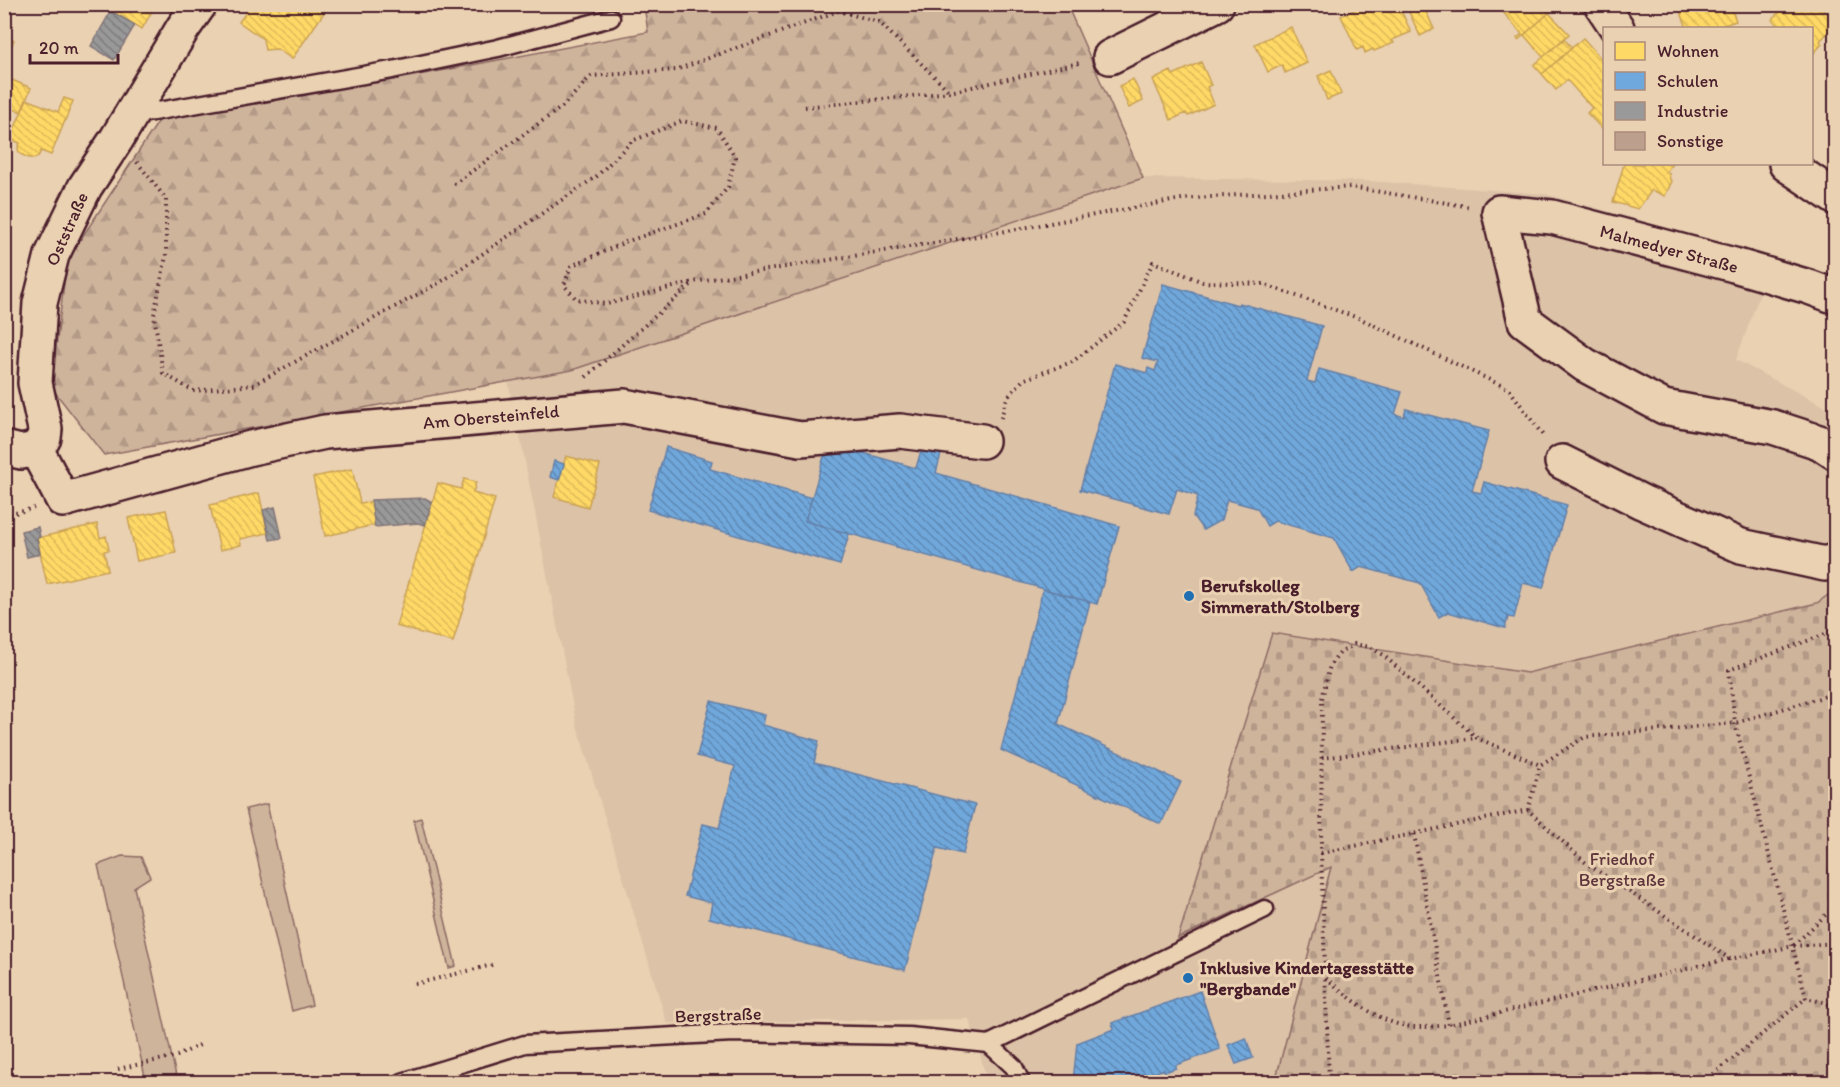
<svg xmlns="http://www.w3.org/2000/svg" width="1840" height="1087" font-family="Itim,sans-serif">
	<defs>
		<pattern id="forest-firs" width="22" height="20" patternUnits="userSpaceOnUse" patternTransform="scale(1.5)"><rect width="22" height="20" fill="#cfb49c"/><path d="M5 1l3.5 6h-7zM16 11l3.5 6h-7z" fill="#b39a87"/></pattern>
		<pattern id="cemetery-stones" width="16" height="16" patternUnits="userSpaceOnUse" patternTransform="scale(1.5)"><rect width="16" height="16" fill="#cfb49c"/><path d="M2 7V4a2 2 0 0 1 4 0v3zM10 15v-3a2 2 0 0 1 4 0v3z" fill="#b39a87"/></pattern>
		<pattern id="homes-back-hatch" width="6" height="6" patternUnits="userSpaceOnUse" patternTransform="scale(1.5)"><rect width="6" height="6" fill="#ffd966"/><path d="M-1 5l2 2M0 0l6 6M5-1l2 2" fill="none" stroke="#dcba59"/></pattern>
		<pattern id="schools-back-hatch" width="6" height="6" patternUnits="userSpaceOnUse" patternTransform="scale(1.5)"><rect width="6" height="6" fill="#6fa8dc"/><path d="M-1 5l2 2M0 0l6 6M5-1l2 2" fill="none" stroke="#5d88b3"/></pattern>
		<pattern id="industry-back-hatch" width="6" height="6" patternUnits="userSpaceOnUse" patternTransform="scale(1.5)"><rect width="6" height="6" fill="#999"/><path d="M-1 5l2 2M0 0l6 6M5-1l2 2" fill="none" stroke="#7f7c7d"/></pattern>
		<pattern id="building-back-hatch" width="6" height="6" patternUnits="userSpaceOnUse" patternTransform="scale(1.5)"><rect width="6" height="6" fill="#bd9f8d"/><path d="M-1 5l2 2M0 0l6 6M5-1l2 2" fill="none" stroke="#9c8173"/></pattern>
	</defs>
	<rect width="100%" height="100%" fill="#ead1b2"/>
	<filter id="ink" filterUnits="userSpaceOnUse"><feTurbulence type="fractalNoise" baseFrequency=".0167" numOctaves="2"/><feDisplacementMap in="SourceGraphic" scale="12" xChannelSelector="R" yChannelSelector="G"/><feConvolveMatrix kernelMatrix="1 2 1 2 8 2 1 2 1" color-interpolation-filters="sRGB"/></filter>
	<g filter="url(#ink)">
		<!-- built -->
		<path fill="#dcc2a7" d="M1143,178L1368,181L1545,194L1773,257L1736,360L1835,412V590L1817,603L1527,673L1272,633L1179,937L1331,867L1275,1082H988L969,1019L667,1023L576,722L518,426L508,382L572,370Z"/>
		<!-- green -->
		<path fill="#cfb49c" stroke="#8c6a64" stroke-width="1.5" d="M267,804L312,1005L292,1011L246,809Z
			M421,818L456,966L449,968L414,820Z
			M122,856L141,857L150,877L134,887L176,1076L146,1081L98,865Z"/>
		<!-- forest -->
		<path fill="url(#forest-firs)" stroke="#8c6a64" stroke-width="1.5" d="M644,5H1067L1143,178L572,370L104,455L51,387L67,260L162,116L387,81L648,32Z"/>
		<!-- cemetery -->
		<path fill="url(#cemetery-stones)" stroke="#8c6a64" stroke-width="1.5" d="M1835,590V1082H1275L1331,867L1178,938L1272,633L1527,673L1817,603Z"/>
		<!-- homes -->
		<path fill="url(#homes-back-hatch)" stroke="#c9a154" stroke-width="1.5" d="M106,4H156L142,29L104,8Z
			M252,4H330L292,59L277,49L265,50L263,39L239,22Z
			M1366,4H1398L1411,32L1392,40L1394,43L1374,51L1373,49L1365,53L1363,47L1357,50L1341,16Z
			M1496,4H1540L1547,12L1550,9L1551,11L1518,40L1517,38L1522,34Z
			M1673,4H1730L1736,21L1715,28H1687L1678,5L1674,7Z
			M1786,4H1826L1822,9L1836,21V24L1820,41L1822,44L1812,55V28H1781L1772,20Z
			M1423,5L1434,29L1420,36L1409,12Z
			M1549,13L1569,34L1543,57L1524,35Z
			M1291,27L1307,63L1285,73L1282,65L1268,72L1255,44Z
			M4,36L14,40L4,62Z
			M1583,38L1604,62V129L1603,130L1587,113L1592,108L1567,80L1556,90L1542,74Z
			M1564,39L1572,48L1542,74L1534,65Z
			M1201,62L1211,85L1207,87L1214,104L1188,116L1186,113L1171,120L1153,80L1171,71L1173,75Z
			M1331,70L1341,94L1327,100L1318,76Z
			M7,78L31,88L21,112L4,105V83Z
			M1133,79L1143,101L1129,108L1119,86Z
			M64,98L73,101L51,155L41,151L38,157L34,159L26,157L19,153L18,148L20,143L10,139L27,99L58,112Z
			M1624,164H1672L1666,172L1669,173L1670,180L1672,181L1665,196L1652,190L1638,209L1613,202Z
			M566,456L600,465L588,507L554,497Z
			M352,469L360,503L372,502L375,525L325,536L313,477Z
			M464,479L476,482L473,493L495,499L453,642L396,626L438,483L461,489Z
			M259,493L268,533L240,539L241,545L220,550L210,505Z
			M166,510L176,553L137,561L128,518Z
			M97,524L100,538L106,536L109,550L104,551L108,570L47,584L37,538Z"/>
		<!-- schools -->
		<path fill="url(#schools-back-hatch)" stroke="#647fa7" stroke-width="1.5" d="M1163,284L1238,305L1239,303L1322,326L1307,381L1315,383L1319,369L1402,392L1395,414L1404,417L1406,409L1489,431L1472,491L1481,493L1484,482L1567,505L1543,588L1523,583L1514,618L1508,617L1505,628L1448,612L1439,617L1420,583L1361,567L1353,572L1334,538L1275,521L1267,526L1257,508L1227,500L1221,520L1203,530L1193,516L1198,496L1177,489L1169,514L1080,490L1115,364L1147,373L1148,368L1155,371L1158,362L1142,358Z
			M828,443L916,468L923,444L942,450L936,473L1119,526L1097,604L805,521Z
			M666,447L712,461L710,469L812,498L805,521L849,534L840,565L648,510Z
			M554,461L564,464L559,480L550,477Z
			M1043,589L1090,602L1058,724L1181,782L1161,824L1001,750Z
			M711,701L765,715L763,725L819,741L814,763L975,805L963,854L937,848L905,970L709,918L712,903L685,896L703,824L719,828L735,766L697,756Z
			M1200,991L1220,1049L1176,1065V1068L1165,1072L1164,1069L1133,1082H1066H1073L1077,1043L1114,1029L1112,1023Z
			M1246,1038L1253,1058L1236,1064L1228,1045Z"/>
		<!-- industry -->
		<path fill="url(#industry-back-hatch)" stroke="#817478" stroke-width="1.5" d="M111,11L135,25L114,60L91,46Z
			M425,498L432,502L425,525L418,523L375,527L371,500Z
			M275,507L282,538L270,540L263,510Z
			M38,527L40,537L37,538L40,554L27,557L21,531Z"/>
		<!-- building -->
		<path fill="url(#building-back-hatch)" stroke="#4a1f2b" stroke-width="1.5" d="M768,1079V1082H712Z"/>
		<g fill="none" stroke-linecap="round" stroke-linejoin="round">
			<!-- lane casing -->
			<g stroke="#4a1f2b" stroke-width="21">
				<path id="lane" d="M131,115L153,112L392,70L498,48L611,18
					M989,1044L1265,909
					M402,1082L525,1044L733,1033L909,1036L989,1044L1014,1067L1021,1082"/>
			</g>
			<!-- street casing -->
			<g stroke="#4a1f2b" stroke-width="38">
				<path id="street" d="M1601,4L1617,28
					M1110,57L1217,4
					M1786,164L1836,198
					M1836,297L1809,287L1734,265L1552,217L1499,212L1525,321L1585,365L1664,407L1773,427L1819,442L1836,453
					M4,448L21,452L36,449L44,438L45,429L35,383L40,303L52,255L85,187L116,140L183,28L200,4
					M36,449L63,500L251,448L325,432L624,406L800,439L900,431L982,441
					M1562,462L1642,502L1741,546L1825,564L1836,560"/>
			</g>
			<!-- path -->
			<path stroke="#4a1f2b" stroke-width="4" stroke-dasharray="1.5 4.5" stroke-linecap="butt" d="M805,107L950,92L1079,63
				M137,162L166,199V256L154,315L163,373L193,391L253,385L444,280L597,176L632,141L682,121L717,128L735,157L728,187L706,214L628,241L571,266L564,285L576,299L607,304L693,282L1001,232L1182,199L1351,187L1471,207
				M454,184L562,107L591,76L676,70L838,11L879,22L950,92
				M586,377L693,283
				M1001,418L1007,398L1023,380L1072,362L1124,322L1153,262L1203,282L1263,284L1361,319L1509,389L1544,437
				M4,516L34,508
				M1836,630L1729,670L1735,723L1806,998L1827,1003L1836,1010
				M1836,693L1735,723L1585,737L1540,765L1528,810L1586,863L1730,959L1794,946L1836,943
				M1322,758L1476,738
				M1528,810L1321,853L1322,699L1330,665L1340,653L1355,644L1370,647L1382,654L1477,738L1540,765
				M1414,834L1449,1025L1729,959
				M1321,853L1329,1082
				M1794,945L1836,905
				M1326,978C1352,1000 1384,1028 1420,1027C1430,1027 1439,1026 1449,1025
				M415,984L492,965
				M118,1069L177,1056L202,1044
				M1704,1082L1806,998"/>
			<!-- lane -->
			<use href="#lane" stroke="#ead1b2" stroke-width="16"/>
			<!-- street -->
			<use href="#street" stroke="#ead1b2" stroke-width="33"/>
		</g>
	</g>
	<!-- markers -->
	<g fill="#1f6fb2" stroke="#ead1b2" stroke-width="2">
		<circle cx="1189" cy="596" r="6"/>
		<circle cx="1188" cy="978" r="6"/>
	</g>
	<g text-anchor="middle" stroke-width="6" stroke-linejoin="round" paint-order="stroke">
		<!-- street labels -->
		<g font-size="18" fill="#4a1f2b" stroke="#ead1b2">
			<text transform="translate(67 229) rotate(-66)" y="6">Oststraße</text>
			<text transform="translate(1669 249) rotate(15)" y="6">Malmedyer Straße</text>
			<text transform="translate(491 417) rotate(-5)" y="6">Am Obersteinfeld</text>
			<text transform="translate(718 1015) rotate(-2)" y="6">Bergstraße</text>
		</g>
		<!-- poi labels -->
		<g font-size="18" font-weight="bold" fill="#4a1f2b" stroke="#ead1b2" text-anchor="start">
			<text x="1201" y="592">Berufskolleg<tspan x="1201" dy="21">Simmerath/Stolberg</tspan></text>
			<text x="1200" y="974">Inklusive Kindertagesstätte<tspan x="1200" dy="21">"Bergbande"</tspan></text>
		</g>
		<!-- park labels -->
		<g font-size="18" fill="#5e353c" stroke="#ead1b2">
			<text x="1622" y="865">Friedhof<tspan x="1622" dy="21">Bergstraße</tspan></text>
		</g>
	</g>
	<!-- margin -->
	<rect width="1840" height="1087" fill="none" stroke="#ead1b2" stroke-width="24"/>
	<rect x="12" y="12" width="1816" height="1063" fill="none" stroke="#4a1f2b" stroke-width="2" filter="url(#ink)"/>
	<!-- legend -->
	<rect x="1603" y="27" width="210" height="138" fill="#ead1b2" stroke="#aa8a7c" stroke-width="1.5"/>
	<rect x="1615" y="42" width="30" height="18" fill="#ffd966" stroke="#aa8a7c" stroke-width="1.5"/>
	<text x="1657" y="57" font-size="18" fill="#4a1f2b">Wohnen</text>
	<rect x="1615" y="72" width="30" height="18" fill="#6fa8dc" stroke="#aa8a7c" stroke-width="1.5"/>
	<text x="1657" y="87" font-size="18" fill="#4a1f2b">Schulen</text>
	<rect x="1615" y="102" width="30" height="18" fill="#999999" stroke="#aa8a7c" stroke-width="1.5"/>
	<text x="1657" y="117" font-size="18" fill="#4a1f2b">Industrie</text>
	<rect x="1615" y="132" width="30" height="18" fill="#bd9f8d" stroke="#aa8a7c" stroke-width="1.5"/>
	<text x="1657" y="147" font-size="18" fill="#4a1f2b">Sonstige</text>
	<!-- scale -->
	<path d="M30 54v9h88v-9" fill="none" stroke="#4a1f2b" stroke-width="3"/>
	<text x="39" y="54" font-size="18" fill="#4a1f2b" stroke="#ead1b2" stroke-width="4.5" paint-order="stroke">20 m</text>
</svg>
